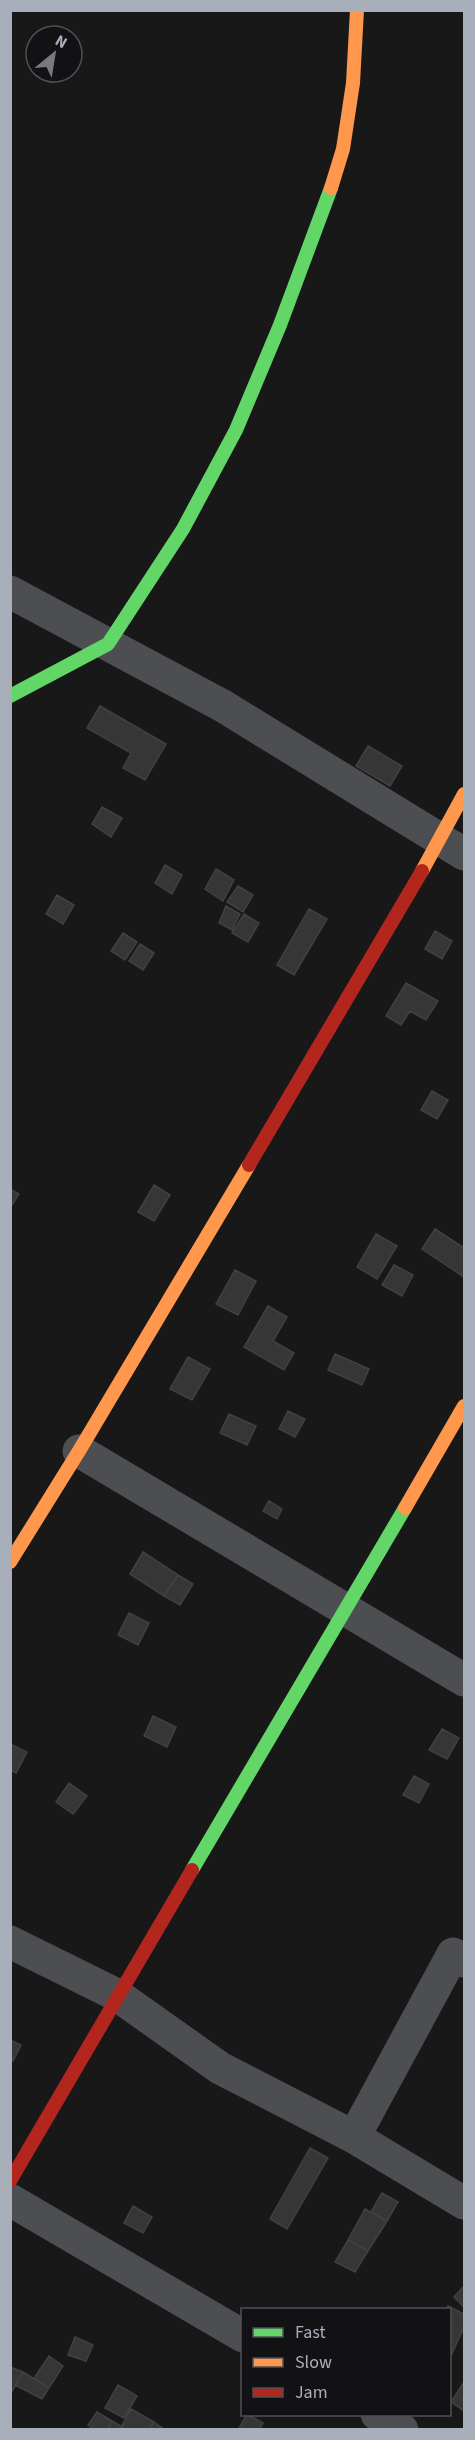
<svg xmlns="http://www.w3.org/2000/svg" width="475" height="2440" font-family="'Source Sans 3',sans-serif">
	<rect width="100%" height="100%" fill="#181818"/>
	<!-- building -->
	<path fill="#363637" stroke="#404144" stroke-width="1.5" d="M100,706L166,744L145,780L123,768L131,753L87,728Z
		M368,746L402,766L390,786L356,766Z
		M102,807L122,818L111,837L92,824Z
		M165,865L182,875L172,894L155,883Z
		M216,869L234,880L223,901L205,889Z
		M238,886L253,895L243,912L227,902Z
		M57,895L74,905L63,924L46,914Z
		M226,906L240,914L232,930L219,923Z
		M309,909L327,919L294,975L277,965Z
		M244,914L259,923L248,942L232,933Z
		M435,931L452,941L442,959L425,949Z
		M123,933L137,942L125,960L111,951Z
		M140,944L154,953L143,970L129,961Z
		M406,983L438,1001L426,1020L410,1011L401,1025L386,1016Z
		M432,1091L448,1100L437,1119L421,1110Z
		M154,1185L170,1195L154,1221L138,1212Z
		M10,1189L19,1194L10,1208Z
		M435,1229L464,1248V1277L422,1249Z
		M376,1234L397,1246L377,1279L357,1267Z
		M394,1265L413,1275L402,1296L382,1285Z
		M235,1270L256,1281L238,1315L216,1304Z
		M268,1306L287,1317L273,1341L294,1353L284,1370L244,1347Z
		M335,1354L369,1369L362,1385L328,1370Z
		M188,1357L210,1369L192,1400L170,1389Z
		M288,1411L305,1419L295,1437L279,1429Z
		M229,1414L256,1426L247,1445L220,1433Z
		M269,1501L282,1509L277,1519L263,1511Z
		M143,1552L178,1575L164,1596L130,1574Z
		M178,1575L193,1584L180,1605L164,1596Z
		M129,1613L149,1623L138,1645L118,1635Z
		M153,1716L176,1727L167,1747L144,1736Z
		M442,1729L459,1738L447,1759L429,1750Z
		M10,1744L27,1752L16,1773L10,1770Z
		M414,1776L429,1784L419,1803L403,1795Z
		M69,1783L87,1796L73,1814L56,1802Z
		M10,2040L21,2045L13,2061L10,2060Z
		M310,2148L328,2158L287,2229L270,2219Z
		M382,2193L398,2202L387,2221L371,2212Z
		M133,2206L152,2217L143,2233L124,2223Z
		M365,2209L387,2221L368,2251L348,2240Z
		M348,2240L368,2251L355,2272L335,2262Z
		M464,2286V2307L454,2297Z
		M448,2306L464,2314V2327L450,2358V2310H446Z
		M75,2337L93,2345L86,2361L68,2355Z
		M49,2356L63,2366L49,2388L34,2378Z
		M10,2367L23,2372L10,2395Z
		M23,2372L49,2388L42,2399L15,2385Z
		M464,2382V2411L451,2402Z
		M118,2385L137,2396L124,2418L105,2408Z
		M131,2409L154,2422L148,2430H126L121,2427Z
		M97,2412L112,2421L107,2430H95L88,2425Z
		M247,2414L263,2423L259,2430H238Z
		M112,2421L127,2430H107Z
		M154,2422L165,2430H148Z"/>
	<g fill="none" stroke-linecap="round" stroke-linejoin="round">
		<!-- street -->
		<path stroke="#4c4e51" stroke-width="33" d="M10,592L223,706L464,854
			M79,1451L464,1680
			M10,1942L117,1995L220,2068L354,2137L453,1954L464,1961
			M354,2137L464,2203
			M10,2200L243,2336
			M377,2414L402,2430"/>
		<!-- fast -->
		<path stroke="#63d668" stroke-width="14" d="M10,696L108,644L183,529L236,430L280,325L331,188
			M192,1870L405,1508"/>
		<!-- slow -->
		<path stroke="#ff974d" stroke-width="14" d="M331,188L343,149L353,83L357,10
			M422,871L464,794
			M405,1508L464,1406
			M10,1562L79,1451L249,1165"/>
		<!-- jam -->
		<path stroke="#b3261e" stroke-width="14" d="M249,1165L422,871
			M10,2181L192,1870"/>
	</g>
	<!-- border -->
	<rect width="475" height="2440" fill="none" stroke="#a8aeba" stroke-width="24"/>
	<!-- legend -->
	<rect x="241" y="2308" width="210" height="108" fill="#121214" stroke="#4e5056" stroke-width="1.5"/>
	<rect x="253" y="2328" width="30" height="9" fill="#63d668" stroke="#4e5056" stroke-width="1.5"/>
	<text x="295" y="2338" font-size="18" fill="#a8aeba">Fast</text>
	<rect x="253" y="2358" width="30" height="9" fill="#ff974d" stroke="#4e5056" stroke-width="1.5"/>
	<text x="295" y="2368" font-size="18" fill="#a8aeba">Slow</text>
	<rect x="253" y="2388" width="30" height="9" fill="#b3261e" stroke="#4e5056" stroke-width="1.5"/>
	<text x="295" y="2398" font-size="18" fill="#a8aeba">Jam</text>
	<!-- north arrow -->
	<g transform="translate(54 54) rotate(30)"><circle r="28" fill="#121214" stroke="#4e5056" stroke-width="1.5"/>
	<path d="M0-4.5L10 22L0 15L-10 22Z" fill="#767a81"/>
	<text y="-9" font-size="16" font-weight="bold" text-anchor="middle" fill="#a8aeba">N</text>
	</g>
</svg>
